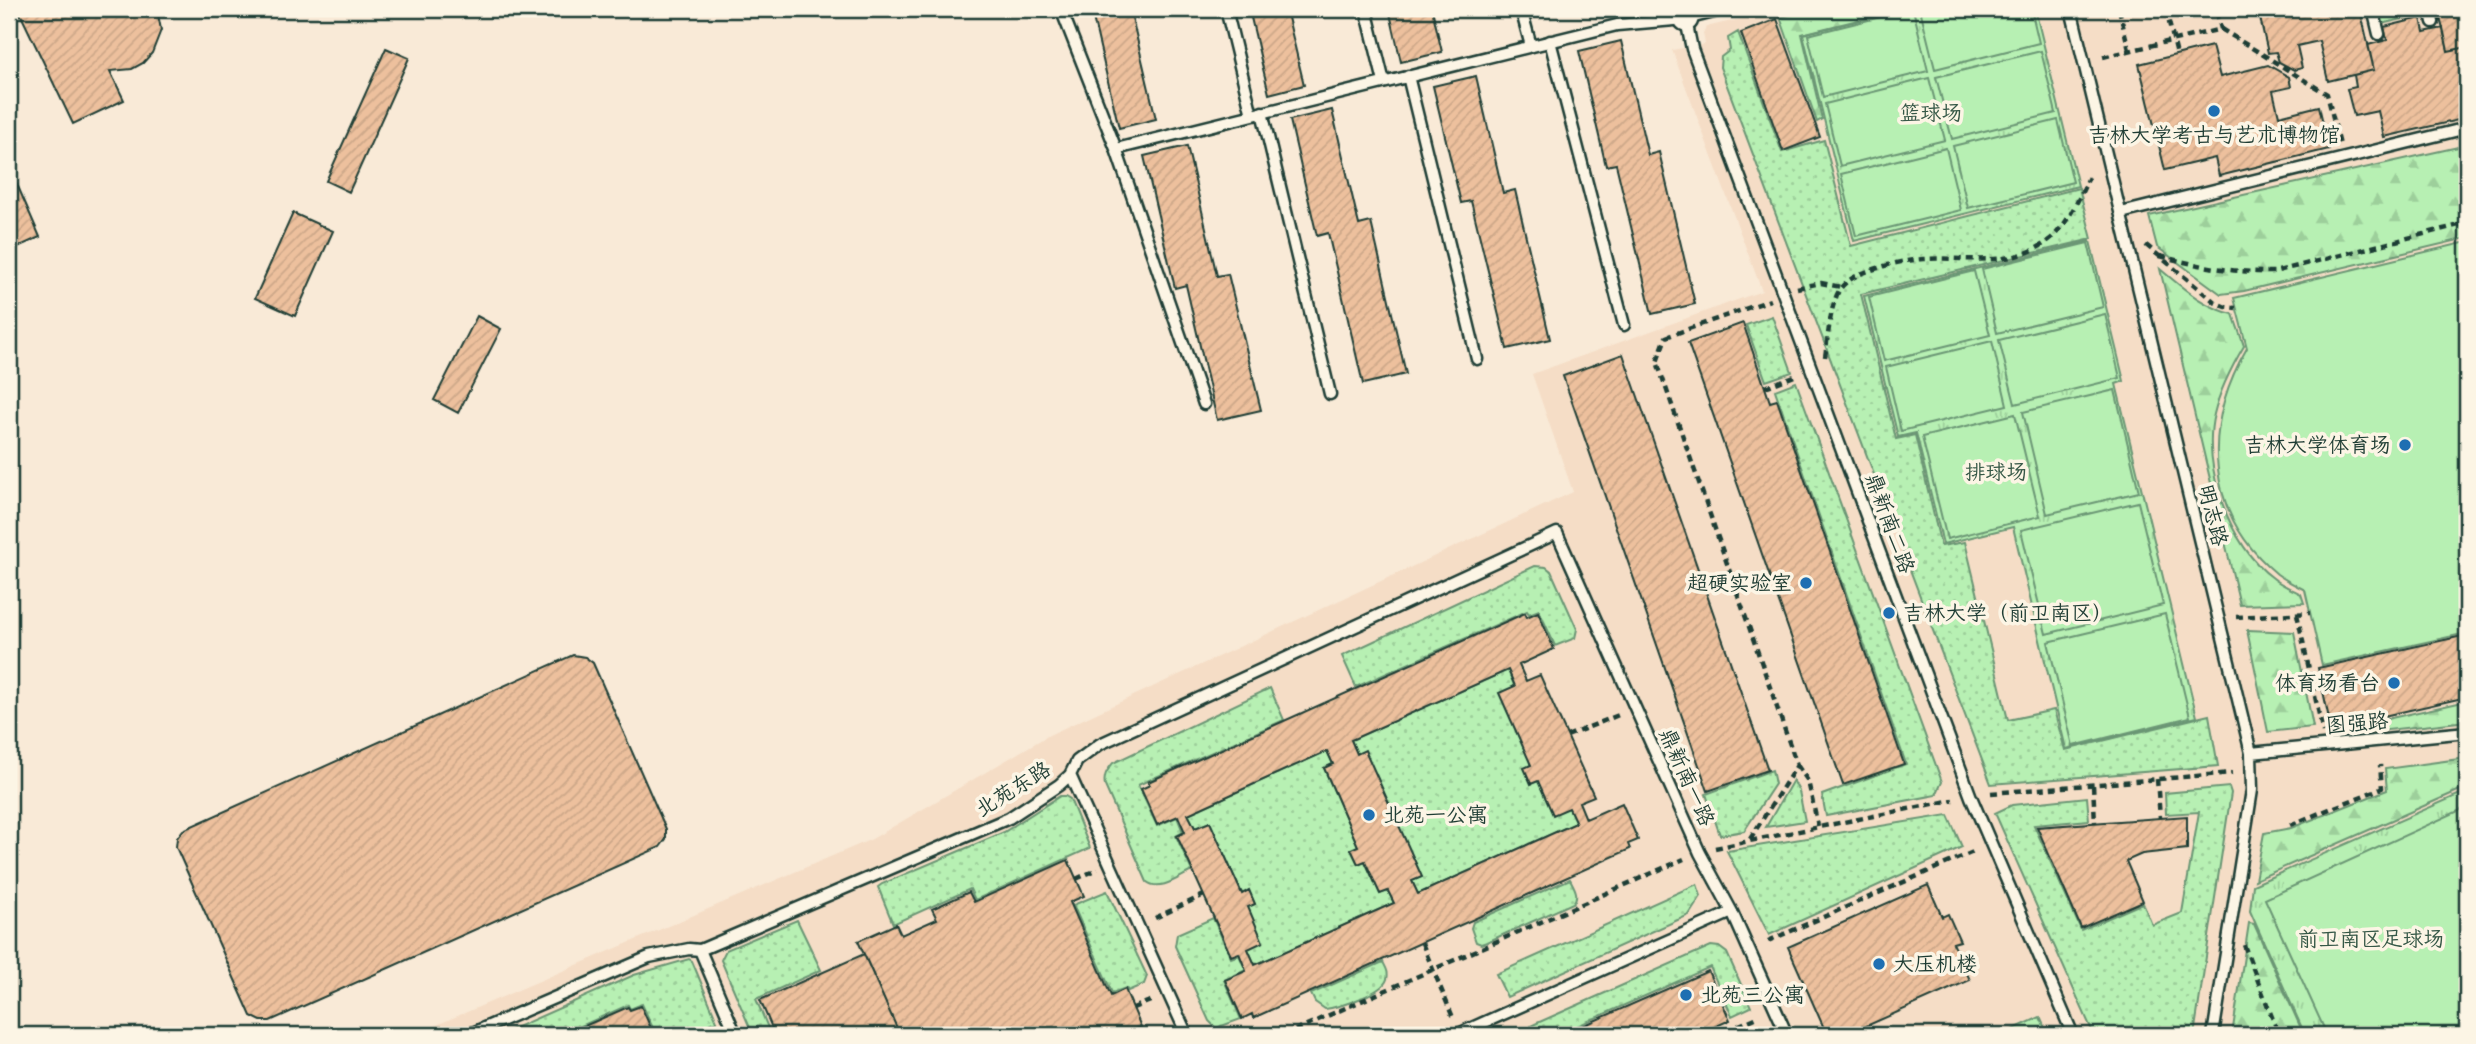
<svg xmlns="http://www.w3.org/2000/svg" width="2476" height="1044" font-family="'Comic Neue','LXGW WenKai TC',sans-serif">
	<defs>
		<pattern id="grass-dots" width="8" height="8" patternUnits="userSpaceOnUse" patternTransform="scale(1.75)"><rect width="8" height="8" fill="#b7f0b3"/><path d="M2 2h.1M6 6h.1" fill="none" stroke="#9dcf9b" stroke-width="1.8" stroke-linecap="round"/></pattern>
		<pattern id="forest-firs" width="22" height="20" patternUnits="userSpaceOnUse" patternTransform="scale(1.75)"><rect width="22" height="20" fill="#b7f0b3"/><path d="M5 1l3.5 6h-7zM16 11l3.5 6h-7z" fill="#9dcf9b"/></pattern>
		<pattern id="park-tufts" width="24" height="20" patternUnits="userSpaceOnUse" patternTransform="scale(1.75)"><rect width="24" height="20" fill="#b7f0b3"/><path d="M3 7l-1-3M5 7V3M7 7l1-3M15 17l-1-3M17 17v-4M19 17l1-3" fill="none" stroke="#9dcf9b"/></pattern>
		<pattern id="building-hatch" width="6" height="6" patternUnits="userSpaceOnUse" patternTransform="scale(1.75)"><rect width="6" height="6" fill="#edc09d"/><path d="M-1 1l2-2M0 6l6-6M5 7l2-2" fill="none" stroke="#cba688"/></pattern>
	</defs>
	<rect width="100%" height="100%" fill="#f9ead7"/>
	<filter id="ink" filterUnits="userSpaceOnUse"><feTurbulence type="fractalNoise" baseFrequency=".0143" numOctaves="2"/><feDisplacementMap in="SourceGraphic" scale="14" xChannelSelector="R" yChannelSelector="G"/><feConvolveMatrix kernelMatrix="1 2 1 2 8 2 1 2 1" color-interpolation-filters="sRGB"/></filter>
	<g filter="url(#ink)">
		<!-- built -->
		<path fill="#f5ddc6" d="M1743,9H2467V1035H413L872,839L1049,735L1573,492L1532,374L1762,291L1672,50L1705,44L1703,33L1706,27L1745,18Z"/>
		<!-- grass -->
		<path fill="url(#grass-dots)" stroke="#6b9674" stroke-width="2" d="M2378,9H2422L2424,14L2381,24Z
			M1738,32L1782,152L1824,140L1851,246L2079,188L2092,239L1861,294L1896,439L1915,435L1941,546L1965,542L2008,720L2054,710L2065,750L2209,715L2218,766L1991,784L1720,67L1721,57L1730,50L1728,38Z
			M1772,316L1792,372L1766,381L1746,325Z
			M1796,382L1942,782L1936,795L1826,816L1822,795L1906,764L1775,390Z
			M1535,566L1546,567L1551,571L1577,629L1575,638L1555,646L1539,610L1529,614L1527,611L1356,687L1342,656Z
			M1508,670C1522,702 1531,749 1531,784L1538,781L1569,808L1576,823L1418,894L1412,881L1421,877L1365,751L1357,754L1351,740Z
			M1270,688L1284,720L1138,785L1157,826L1177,817L1183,832L1176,836L1192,871C1179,877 1160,892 1147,882L1105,786C1103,775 1107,771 1113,763Z
			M1327,751L1333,764L1324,768L1358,846L1351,850L1358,864L1365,861L1380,894L1388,891L1394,903L1255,965L1248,949V907L1255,904L1249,891L1242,894L1210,822L1195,828L1188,814Z
			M1772,770L1775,784L1744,831L1720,835L1706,794Z
			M1793,780L1799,791L1805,821L1766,827Z
			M2229,787L2231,793L2194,1035H2094L1995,813L2012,805L2087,797L2089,820L2034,825L2081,930L2143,903L2152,925L2182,913L2199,812L2166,814L2165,793Z
			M1060,796H1065L1070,799L1090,848L975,900L970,889L893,924L878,887L882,884L1004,832Z
			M1948,815L1962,847L1769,935L1727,851Z
			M1570,879C1574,887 1580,895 1573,903L1487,942L1481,944L1476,942L1471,928L1473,922Z
			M1697,884L1701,896L1689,915L1507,997L1496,974Z
			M1107,891L1147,976L1144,984L1128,991L1126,988L1112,993L1073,905Z
			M1213,918L1231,958L1239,955L1246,970L1224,980L1241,1019L1216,1028L1209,1021L1175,946L1177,934Z
			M797,920L821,970L756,999L771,1035H753L721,960L726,950Z
			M1711,946L1719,947L1727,953L1751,1007L1732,1016L1710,967L1557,1035H1529L1531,1026L1535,1024Z
			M689,959L692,961L717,1021L682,1035H656L642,1004L630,1009L628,1005L561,1035H499L634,975Z
			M1383,962C1386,968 1389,972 1387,979C1383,993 1340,1007 1325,1009L1315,1002L1311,994Z"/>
		<!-- forest -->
		<path fill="url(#forest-firs)" stroke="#6b9674" stroke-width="2" d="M1818,9H1902L1802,34L1822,119L1817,122L1780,17Z
			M2467,145V238L2244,291L2221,294L2157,247L2149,216Z
			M2160,269C2183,288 2203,307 2233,314L2244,346C2231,368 2220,389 2214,414C2201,466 2230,547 2273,578C2281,585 2292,589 2301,594L2304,603L2240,605Z
			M2247,630L2294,632L2313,727L2268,732Z
			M2467,701V721L2361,733L2360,725Z
			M2467,758V787L2255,880L2264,833L2291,828L2387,790L2385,769Z
			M2249,923L2254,924L2304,1035H2232Z
			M2040,1017L2048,1035H2001Z"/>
		<!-- park -->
		<path fill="url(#park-tufts)" stroke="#6b9674" stroke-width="2" d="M1907,9H2035L2078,186L1854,241L1803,34Z
			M2090,241L2124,381L2116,384L2197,717L2066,749L2013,527L1943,544L1916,433L1898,437L1864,296Z
			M2467,791V1035H2305L2250,911L2253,885Z"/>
		<!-- pitch -->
		<path fill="#b7f0b3" stroke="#6b9674" stroke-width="2" d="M1913,9L1928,71L1823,97L1808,35Z
			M1920,9H2031L2039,43L1935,69Z
			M2041,51L2056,113L1952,139L1936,77Z
			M1929,78L1945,140L1840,166L1825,104Z
			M2058,120L2073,182L1968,208L1953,146Z
			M1946,148L1961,210L1856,236L1841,174Z
			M2467,242V633L2322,665L2305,590C2295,585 2285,580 2277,574C2204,513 2202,426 2247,348L2234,298Z
			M2088,243L2103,307L1997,333L1982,269Z
			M1974,271L1990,335L1884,361L1869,297Z
			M2105,314L2120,378L2015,404L1999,340Z
			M1992,341L2007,405L1901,431L1886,367Z
			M2115,390L2139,492L2047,514L2023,412Z
			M2015,414L2040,516L1947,539L1922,437Z
			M2138,502L2163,605L2046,634L2021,530Z
			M2165,614L2190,717L2073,746L2048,642Z
			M2467,807V1035H2327L2265,899Z"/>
		<!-- building -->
		<path fill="url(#building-hatch)" stroke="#1f3d34" stroke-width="2" fill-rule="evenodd" d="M18,9H157L161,30L152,53L143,63L132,69L110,71L124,100L73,124Z
			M1091,9H1130L1156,119L1119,128Z
			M1249,9H1286L1304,85L1269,94Z
			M1389,9H1432L1442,52L1401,62Z
			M2258,9H2360L2374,70L2328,81L2319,41L2297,46L2302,68L2294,70L2279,62L2276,52L2268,53Z
			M2438,9H2467V47L2448,51Z
			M2421,18L2424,32L2443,28L2448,51L2467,47V118L2384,137L2378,111L2354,116L2347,89L2356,87L2354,75L2374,70L2368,45L2387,40L2384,27Z
			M1777,19L1820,137L1783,151L1741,33Z
			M1621,41L1648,155L1659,152L1695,304L1652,314L1616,164L1606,166L1579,51Z
			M2212,46L2220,77L2268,65L2289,77L2291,87L2273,91L2279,116L2319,106L2329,149L2219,176L2215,158L2165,170L2139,64Z
			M386,48L409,58L349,192L326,181Z
			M1476,76L1503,193L1515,190L1550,339L1507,349L1471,201L1461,203L1433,86Z
			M1332,110L1359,225L1371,222L1406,374L1363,384L1328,233L1317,236L1290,120Z
			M1187,146L1217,276L1228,274L1261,410L1217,420L1186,285L1175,288L1144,156Z
			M9,166L40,237L9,251Z
			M293,213L333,231L295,316L255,298Z
			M477,316L501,329L458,413L434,400Z
			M1743,323L1770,402L1777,400L1904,764L1843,785L1688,343Z
			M1623,354L1768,770L1708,791L1563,376Z
			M1538,612L1554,649L1519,665L1526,681L1540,675L1594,796L1579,802L1586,819L1622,803L1638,840L1628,844L1630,849L1253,1018L1252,1014L1242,1019L1225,980L1246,971L1239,953L1231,956L1177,836L1185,832L1178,816L1157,825L1141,789L1150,785L1148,782L1525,613L1527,617ZM1508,670L1515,686L1499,693L1531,765L1524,768L1531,784L1538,781L1553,815L1569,808L1576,823L1418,894L1412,881L1422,877L1365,750L1357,754L1351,740ZM1327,751L1333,764L1324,768L1358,846L1351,849L1358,864L1365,861L1380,894L1388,891L1394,903L1255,965L1248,949L1263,942L1248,907L1255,904L1249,890L1242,894L1210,822L1195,828L1188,814Z
			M2467,635V697L2331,728L2318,668Z
			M573,655L585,657L593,663L666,829V839L660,847L270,1021H261L251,1016L176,847L177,838L183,830Z
			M2187,816V849L2142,854L2126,861L2143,901L2081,928L2037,827Z
			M1068,860L1084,896L1070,902L1111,996L1125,989L1141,1027L1133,1030L1135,1035H900L858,941L896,924L901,935L937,919L932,909L969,892L974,902Z
			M1928,885L1942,917L1948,914L1960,941L1953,943L1970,980L1846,1035H1827L1788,947Z
			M864,954L900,1035H775L760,1000Z
			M1708,971L1730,1020L1705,1031L1707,1035H1562Z
			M641,1006L654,1035H564L628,1007L630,1010Z"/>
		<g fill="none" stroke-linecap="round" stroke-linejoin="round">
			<!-- service casing -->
			<g stroke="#1f3d34" stroke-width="15">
				<path id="service" d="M1061,9L1116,149L1204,404
					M1226,9L1252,115
					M1366,9L1384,82
					M1521,9L1531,46
					M2071,9L2251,753L2252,790L2213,1035
					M2373,9L2379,34
					M2430,9L2433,22
					M1686,20L1692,49L1971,797L2073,1035
					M1550,41L1624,325
					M1408,76L1477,359
					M1262,112L1330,394
					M1116,149L1617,25L1686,19L1726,9
					M2121,213L2467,128
					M2251,753L2467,732
					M1070,775L1187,1035
					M700,950L736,1035
					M468,1035L649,957L689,949L700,950L1009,818L1059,785L1070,775L1077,761L1100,744L1557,533L1700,853L1732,912L1787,1035
					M1456,1035L1732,912"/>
			</g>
			<!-- tertiary casing -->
			<g stroke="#1f3d34" stroke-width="28">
				<path id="tertiary" d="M1683,9L1686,19"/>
			</g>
			<!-- path -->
			<path stroke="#1f3d34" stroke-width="4.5" stroke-dasharray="7 5" stroke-linecap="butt" d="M2119,9L2129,50
				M2155,9L2161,11L2170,9
				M2092,10L2096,9
				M2166,10L2177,55
				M2221,29L2327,94L2340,145
				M2103,57L2221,29L2216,9
				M2146,245L2216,303L2226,307L2236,308
				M2160,256C2198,266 2234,273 2274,272L2467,223
				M1797,288L1821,283L1841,287
				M1825,357C1828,338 1830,304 1840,289C1847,279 1861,273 1872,270C1889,264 1906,260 1924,259C1966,256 2013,269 2049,240C2068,225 2079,198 2089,177
				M1765,387L1797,375
				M2297,614L2323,733
				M2236,617L2310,613
				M1567,736L1621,714
				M1797,765L1808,781L1818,826
				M2157,779L2160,818
				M2093,785L2095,822
				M1991,793L2232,773
				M2290,825L2382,788L2380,765
				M1750,839L1797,765L1657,362L1666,337L1770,300
				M1715,848L1953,800
				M1076,879L1098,869
				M1155,918L1204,895
				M1768,941L1973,852
				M1422,943L1454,1020
				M2244,945L2279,1035
				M1133,1008L1155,999
				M706,1035L718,1030
				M1284,1035L1684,859
				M1716,1035L1760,1016"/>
			<!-- service -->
			<use href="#service" stroke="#fcf5e5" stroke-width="10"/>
			<!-- tertiary -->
			<use href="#tertiary" stroke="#fcf5e5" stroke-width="23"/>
		</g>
	</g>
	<!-- markers -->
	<g fill="#1f6fb2" stroke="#fcf5e5" stroke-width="2.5">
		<circle cx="2214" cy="111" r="7"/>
		<circle cx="2405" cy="445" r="7"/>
		<circle cx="1806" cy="583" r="7"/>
		<circle cx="1889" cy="613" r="7"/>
		<circle cx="2394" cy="683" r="7"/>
		<circle cx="1369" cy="815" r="7"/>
		<circle cx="1879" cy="964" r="7"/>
		<circle cx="1686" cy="995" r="7"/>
	</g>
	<g text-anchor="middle" stroke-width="7" stroke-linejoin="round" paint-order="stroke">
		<!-- park labels -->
		<g font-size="21" fill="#365847" stroke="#fcf5e5">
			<text x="1931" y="120">篮球场</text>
			<text x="1996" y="479">排球场</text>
			<text x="2371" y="946">前卫南区足球场</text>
		</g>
		<!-- poi labels -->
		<g font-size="21" fill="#1f3d34" stroke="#fcf5e5" text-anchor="start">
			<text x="2214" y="142" text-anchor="middle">吉林大学考古与艺术博物馆</text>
			<text x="2391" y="452" text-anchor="end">吉林大学体育场</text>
			<text x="1792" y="590" text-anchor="end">超硬实验室</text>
			<text x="1903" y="620">吉林大学（前卫南区）</text>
			<text x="2380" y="690" text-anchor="end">体育场看台</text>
			<text x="1383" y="822">北苑一公寓</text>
			<text x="1893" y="971">大压机楼</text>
			<text x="1700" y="1002">北苑三公寓</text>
		</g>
		<!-- street labels -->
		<g font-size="21" fill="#1f3d34" stroke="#fcf5e5">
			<text transform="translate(2213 515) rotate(76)" y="7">明志路</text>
			<text transform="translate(1890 523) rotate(70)" y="7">鼎新南二路</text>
			<text transform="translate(2357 723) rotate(-5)" y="7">图强路</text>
			<text transform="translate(1687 777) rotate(66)" y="7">鼎新南一路</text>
			<text transform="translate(1013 789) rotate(-32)" y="7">北苑东路</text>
		</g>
	</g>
	<!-- margin -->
	<rect width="2476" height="1044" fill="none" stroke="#fcf5e5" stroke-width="35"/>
	<rect x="18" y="18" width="2441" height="1009" fill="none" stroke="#1f3d34" stroke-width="2.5" filter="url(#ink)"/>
</svg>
